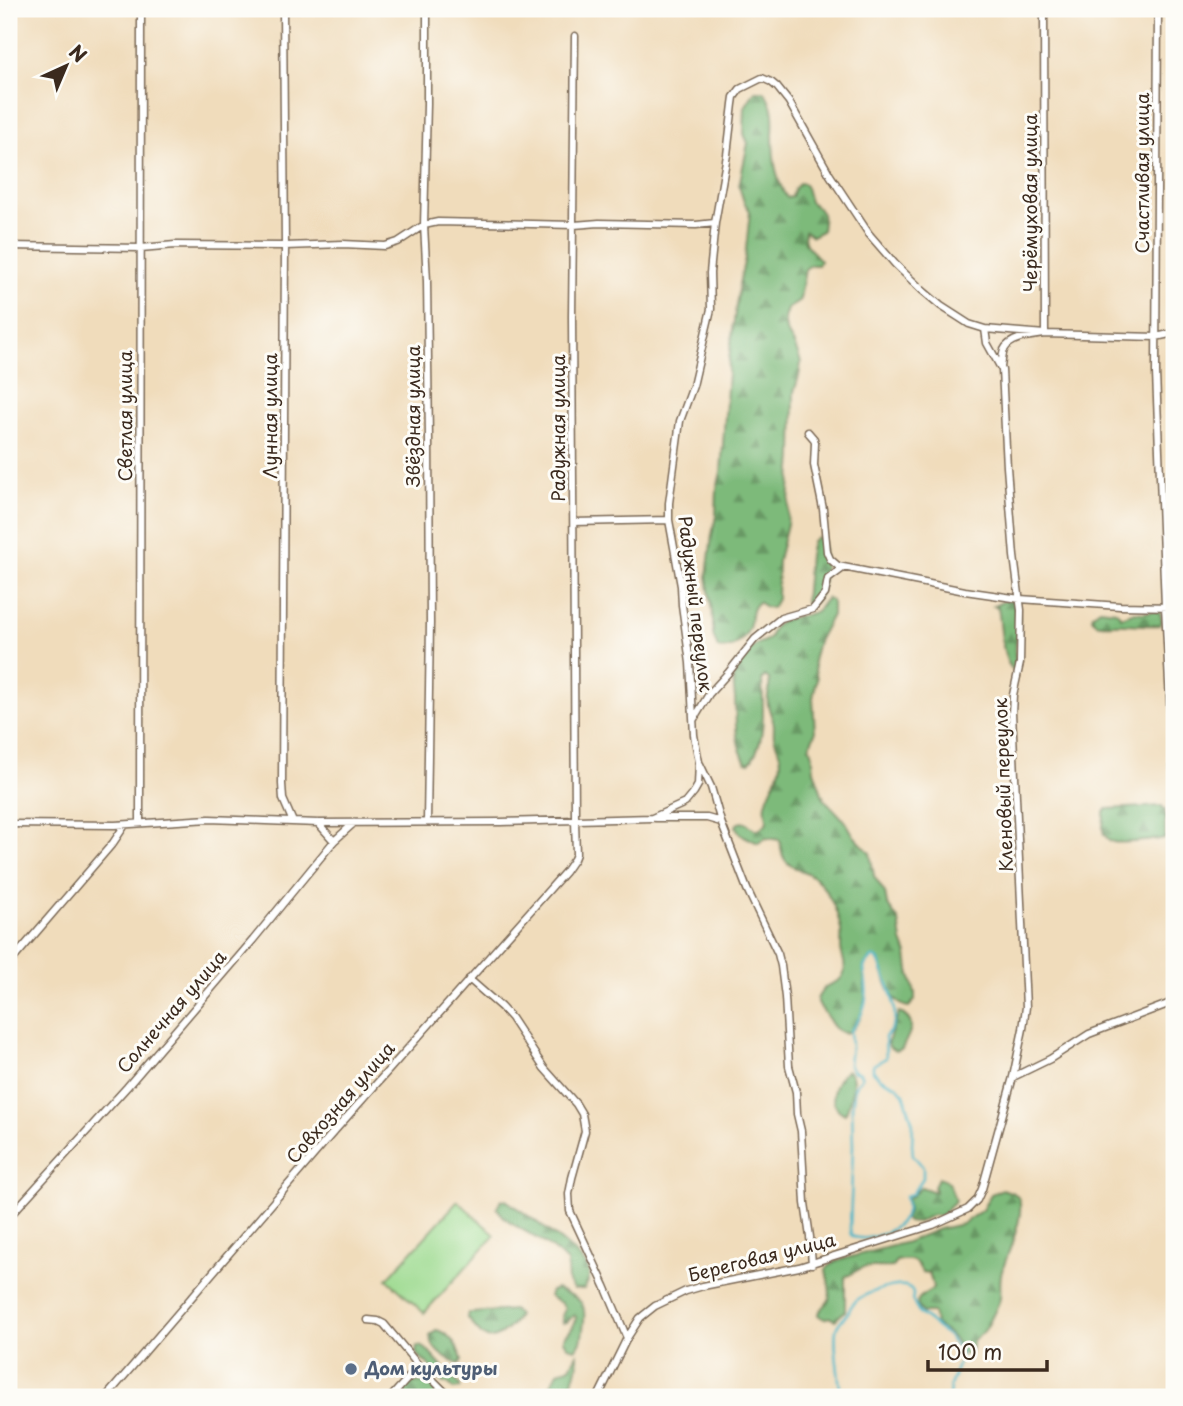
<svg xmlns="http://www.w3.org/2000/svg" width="1183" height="1406" font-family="'Playpen Sans',sans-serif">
	<defs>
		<pattern id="forest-firs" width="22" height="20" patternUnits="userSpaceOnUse" patternTransform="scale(1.75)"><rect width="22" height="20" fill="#7dba7a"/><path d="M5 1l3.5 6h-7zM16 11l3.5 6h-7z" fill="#689763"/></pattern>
	</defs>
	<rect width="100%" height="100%" fill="#fdfcf7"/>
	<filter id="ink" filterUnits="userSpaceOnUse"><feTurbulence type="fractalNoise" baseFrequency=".0143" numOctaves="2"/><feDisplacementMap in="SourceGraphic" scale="14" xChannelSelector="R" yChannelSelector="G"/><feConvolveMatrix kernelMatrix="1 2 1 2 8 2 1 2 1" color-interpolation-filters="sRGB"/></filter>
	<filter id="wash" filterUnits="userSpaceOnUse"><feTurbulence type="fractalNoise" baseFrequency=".00686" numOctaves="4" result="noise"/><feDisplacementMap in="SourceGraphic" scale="28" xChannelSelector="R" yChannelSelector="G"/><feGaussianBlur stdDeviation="1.57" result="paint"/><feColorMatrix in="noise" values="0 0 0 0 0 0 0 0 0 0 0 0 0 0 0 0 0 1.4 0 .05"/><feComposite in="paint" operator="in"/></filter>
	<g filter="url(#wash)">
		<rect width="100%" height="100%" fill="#f0dcbb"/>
		<!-- green -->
		<path fill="#9cda8f" stroke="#6c8256" stroke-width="2" d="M458,1201L495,1235L424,1313L387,1279Z"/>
		<!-- forest -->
		<path fill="url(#forest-firs)" stroke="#5c724c" stroke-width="2" d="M755,91H764C774,105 774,117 773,134C773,156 775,179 787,198L792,197L795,188L800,183L805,184L810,202L818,208L822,214L823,222L822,231L812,236L805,231C801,248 813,248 820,261L818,265H811L805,269L800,299L797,303L787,309L784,318L786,331L794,344L801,362L799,376L794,392L793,457L787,524L778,560L777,599L772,608L766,607L758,602C749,609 752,617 749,628C744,640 732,651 718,648L713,635V620L707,576L712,535L716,516L717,489L721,472L729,359L739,284L745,258L750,211L744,202L739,186L748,143L744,134L745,107Z
			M817,537L821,538L823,541C824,560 829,597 809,606L805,602L809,555L812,541Z
			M827,598L832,601V615L818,641L813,661L817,679L813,698L815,733L809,747L812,751L814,770L822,794L826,801L846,822L854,836L870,853L874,876L885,893L887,904L899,921L902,941L907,954L909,970L915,993V1000L909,1007C889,1004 885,978 879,961L876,958H872L865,965L864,968C864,985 868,996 862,1013C859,1022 850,1038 839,1031C834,1029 831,1023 828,1018C823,1011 819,1007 817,999C820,994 822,989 827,986C835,982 841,982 844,973C847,964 841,956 841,947C841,941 842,936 841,930C838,912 826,883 809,874C800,869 788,868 783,856C781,851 781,846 780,840L766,838L758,843L740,834L736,827L737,824C744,819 750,826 756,830C775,823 763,816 766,804C768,792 777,780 780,768C783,756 777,748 774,737C773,732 775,726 773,721C772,715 769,711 768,705C766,696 771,688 769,679L765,676L762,679C763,703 767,744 749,763L746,762C734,743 736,719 735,698C734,689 732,679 735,671C739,662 748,651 756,645C760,642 766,641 770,638C773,614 800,620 816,611C820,608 823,602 827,598Z
			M1004,601H1014L1019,617L1015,652L1016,668L1013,670C1001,660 1001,623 998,607L994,606Z
			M1100,609L1116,611L1121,617L1135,612L1143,613L1154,611L1160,613L1162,621L1160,625C1148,626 1137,624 1125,624C1115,623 1105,626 1096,623L1092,618L1093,614Z
			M1162,806L1165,810V838C1156,840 1121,844 1113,842C1109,841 1106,837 1104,834C1101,828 1105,819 1104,812L1107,809Z
			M899,1012C919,1023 910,1031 902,1049L895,1051L889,1047L888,1042Z
			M847,1070C848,1071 850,1072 851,1074C856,1080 849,1107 845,1114C826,1106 832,1080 847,1070Z
			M938,1178L949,1182L955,1201L940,1216L932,1215L916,1223L908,1222L905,1219L908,1212L907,1199L913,1195L921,1187L935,1192L934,1186Z
			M1002,1189C1007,1191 1014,1192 1017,1196C1029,1211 1005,1257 1001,1275C999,1284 1002,1293 999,1302C997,1307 987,1328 984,1331C976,1341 972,1336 971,1352L967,1355L963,1354L955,1340L948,1333L936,1325L933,1313H923C910,1300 922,1296 932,1289L933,1286L929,1273L922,1272C916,1259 910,1258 896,1261L893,1267C883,1268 871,1266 862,1268C855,1270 853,1275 846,1276L845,1279V1311L835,1320L829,1317L824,1319L818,1315C821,1308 826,1306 829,1300C832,1290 827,1279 826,1269L836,1261L907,1242L939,1229L962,1224L982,1210L991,1194Z
			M501,1200H506C522,1212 588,1256 589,1273C590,1279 587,1284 584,1289H573L568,1282L567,1262C557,1252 545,1243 532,1235C518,1227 506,1222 497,1208Z
			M556,1289C581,1299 588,1301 583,1329C582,1338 582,1344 575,1349L568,1347L564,1341V1337C571,1331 575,1326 576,1317L574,1315L567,1322L563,1323L562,1316L565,1308L561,1303L549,1296L551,1291Z
			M513,1310L518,1315C515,1324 498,1340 487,1338C480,1336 472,1323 467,1317L468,1313H472Z
			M437,1330C450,1334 458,1347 462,1360L459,1364C445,1359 432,1350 430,1336Z
			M417,1346H421L426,1349L445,1370L460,1385V1388L454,1389L450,1385L443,1383L432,1372L430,1366L416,1353Z
			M577,1354C580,1374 571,1379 566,1397H544L558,1372L570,1367Z
			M417,1382L431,1385L445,1397H396C402,1389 406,1384 417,1382Z"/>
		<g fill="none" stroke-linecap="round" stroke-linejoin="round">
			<!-- stream -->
			<path stroke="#4bb6c7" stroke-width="2.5" d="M872,958H876L879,961C885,980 898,1002 894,1022C893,1028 889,1033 885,1037L886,1058L873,1065V1071L880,1078L897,1086L904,1094L913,1124L912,1145L913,1155L923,1167V1178L912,1194L905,1196C906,1201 908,1207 906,1213C900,1230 866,1245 851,1235L850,1228L853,1146L852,1107L855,1086L862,1078L860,1073L853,1071L849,1065L851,1046L850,1031C861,1020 868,1002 866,986C866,979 864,974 864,968L865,965Z
				M841,1397C840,1383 832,1338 837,1327C839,1322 844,1318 847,1314C850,1310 851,1304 856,1300C865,1293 921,1272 912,1300L920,1314L949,1337L960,1352V1360L950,1386L949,1397"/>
		</g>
	</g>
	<g filter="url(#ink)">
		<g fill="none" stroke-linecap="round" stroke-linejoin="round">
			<!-- street casing -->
			<g stroke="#7a6855" stroke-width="9">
				<path id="street" d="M283,9L285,246L282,784L283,799L293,822
					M427,9V104L424,225L427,281L429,440L430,623L427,822
					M1158,9L1156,373L1165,606L1174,781
					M9,246L141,248L175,245L285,246L343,244L385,246L398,242L424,225L438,222L574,225L599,223L696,225L715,223
					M1001,367C1002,362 1002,355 1004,350C1010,337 1032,336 1045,334L1044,9
					M808,432L814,439L815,443L814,465L823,509L827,552L830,559L838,566L965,591L1020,599L1120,606L1174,607
					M574,522L669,520
					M694,719L709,694L728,673L755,639L781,618L813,609L825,594L828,579L843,568
					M700,764L711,787L721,822
					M655,818H707L721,822L747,889L778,954L781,966L785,997L789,1066L796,1092L797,1114L801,1131L805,1203L810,1237L812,1264
					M140,823L141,9
					M318,823L334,841
					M9,824L115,825L209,819L318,823L501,822L652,818L685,803L694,792L698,785L699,762L694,735L690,663L682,605L681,586L669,520V503L680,421L693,386L711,309L710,273L715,223L727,155L733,104L734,97L740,89L762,78L771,82L777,87L789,102L830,175L869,234L895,264L922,290L941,306L969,324L985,329L1045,334L1156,337L1174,333
					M9,964L113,843L125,825
					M469,979L501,1007L511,1018L544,1068L576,1104L582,1114L585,1131L572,1178L569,1194L570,1211L605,1286L627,1338
					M1013,1077L1050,1059L1089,1034L1168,1004L1174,998
					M9,1217L127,1087L253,940L334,841L354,823
					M368,1320L378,1321L384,1324L419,1366L450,1397
					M106,1397L330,1136L565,872L574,859L576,854L575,820L572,316L575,36
					M391,1397L419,1366
					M598,1397L627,1338L640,1318L655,1306L686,1291L703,1286L799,1267L933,1225L968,1209L977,1200L982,1189L1013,1077L1023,1029L1026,1007L1012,713L1013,695L1020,663L1021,610L1014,556L1007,467L1002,370L987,343L985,329"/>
			</g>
			<!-- street -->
			<use href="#street" stroke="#fff" stroke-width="6"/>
		</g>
	</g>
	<!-- markers -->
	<circle fill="#5c6f8a" stroke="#fdfcf7" stroke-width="2.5" cx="351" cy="1369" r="7"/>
	<g text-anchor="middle" stroke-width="6" stroke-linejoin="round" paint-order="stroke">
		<!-- street labels -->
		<g font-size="18" fill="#3b2a1e" stroke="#fdfcf7">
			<text transform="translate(1143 173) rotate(-90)" y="6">Счастливая улица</text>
			<text transform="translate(1031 203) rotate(-90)" y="6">Черёмуховая улица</text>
			<text transform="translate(126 416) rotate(-90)" y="6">Светлая улица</text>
			<text transform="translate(271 416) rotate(-90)" y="6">Лунная улица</text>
			<text transform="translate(414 416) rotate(-90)" y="6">Звёздная улица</text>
			<text transform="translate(559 428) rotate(-90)" y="6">Радужная улица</text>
			<text transform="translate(695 604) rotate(83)" y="6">Радужный переулок</text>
			<text transform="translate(1004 785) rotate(-92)" y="6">Кленовый переулок</text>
			<text transform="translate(172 1012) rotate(-49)" y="6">Солнечная улица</text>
			<text transform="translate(341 1103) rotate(-49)" y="6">Совхозная улица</text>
			<text transform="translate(762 1258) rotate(-14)" y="6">Береговая улица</text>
		</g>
		<!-- service labels -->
		<g font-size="18" font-weight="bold" fill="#4e5e75" stroke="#fdfcf7" text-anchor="start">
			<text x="365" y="1375">Дом культуры</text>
		</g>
	</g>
	<!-- margin -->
	<rect width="1183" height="1406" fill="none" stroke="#fdfcf7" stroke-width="35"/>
	<!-- north arrow -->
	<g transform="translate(66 66) rotate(44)" stroke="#fdfcf7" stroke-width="5" paint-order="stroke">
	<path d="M0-5L12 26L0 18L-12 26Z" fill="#3b2a1e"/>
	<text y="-10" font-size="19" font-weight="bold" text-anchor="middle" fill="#3b2a1e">N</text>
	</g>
	<!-- scale -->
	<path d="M928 1360v10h119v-10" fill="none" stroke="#3b2a1e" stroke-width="3.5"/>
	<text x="938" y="1360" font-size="21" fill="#3b2a1e" stroke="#fdfcf7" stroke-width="5" paint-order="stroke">100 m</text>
</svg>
